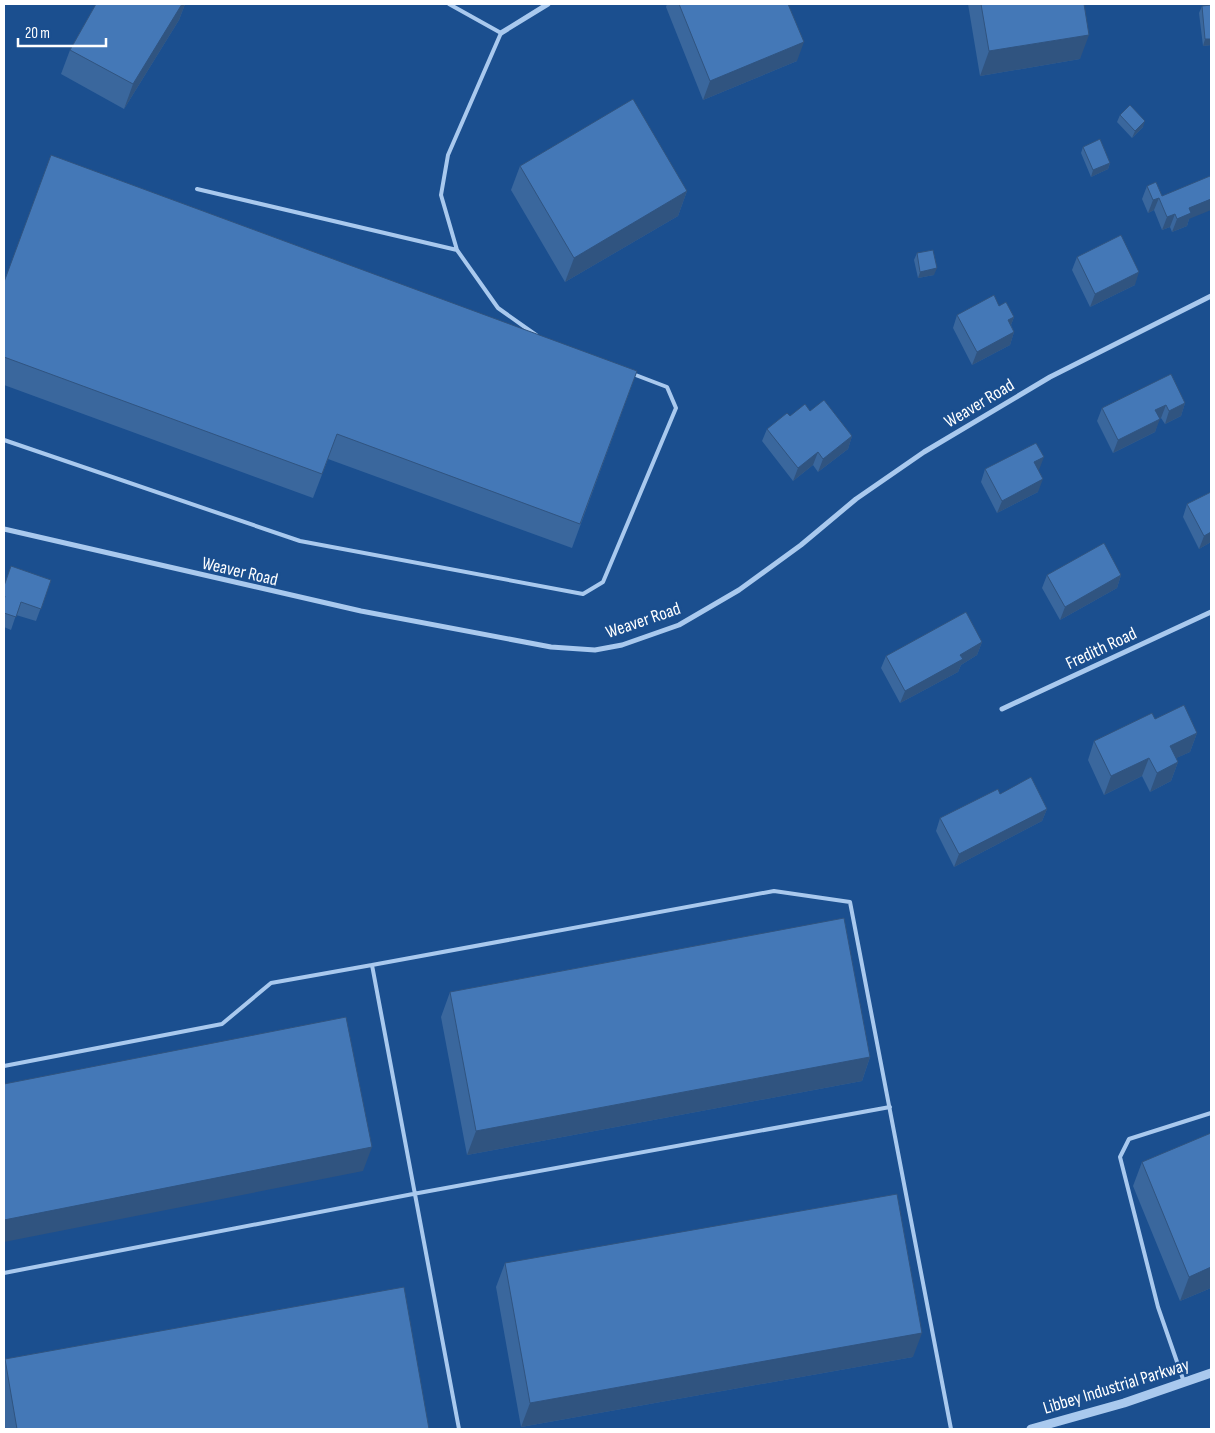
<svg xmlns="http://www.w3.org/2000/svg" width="1215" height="1433" font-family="'Sofia Sans Condensed',sans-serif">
	<rect width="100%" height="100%" fill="#1b4f8f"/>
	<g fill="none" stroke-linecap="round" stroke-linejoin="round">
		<!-- service -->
		<path stroke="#a9c9ee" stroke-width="4" d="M449,4L501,33L448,155L441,195L457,250L498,308L536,335
			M197,189L457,250
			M4,440L300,541L583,594L603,582L676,408L667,387L633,374
			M372,965L774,891L850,902L951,1429
			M4,1066L222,1024L271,983L372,965L459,1429
			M4,1273L413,1194L890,1107
			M1184,1382L1158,1307L1120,1157L1129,1139L1211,1113"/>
		<!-- minor -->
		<path stroke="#a9c9ee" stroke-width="5" d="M501,33L548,4
			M4,529L361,611L551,647L595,650L622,645L679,625L739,590L801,545L856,499L924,452L1050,377L1211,296
			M1002,709L1211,612"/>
		<!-- tertiary -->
		<path stroke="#a9c9ee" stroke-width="9" d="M1031,1429L1124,1403L1211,1373"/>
	</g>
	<!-- wall -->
	<path fill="#3a679d" d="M96,4H185L179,20L124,109L61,74L70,50Z
		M667,4H788L797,61L703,100L666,7Z
		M968,4H1084L1080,59L980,76Z
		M1202,6L1211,45L1203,46L1199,13Z
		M1120,115L1143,127L1132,138L1117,122Z
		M1083,147L1110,163L1108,169L1091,177L1081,153Z
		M520,166L687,191L678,216L565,282L511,190Z
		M1147,186L1162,196L1189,219L1187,226L1172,232L1170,227L1162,230L1154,210L1148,213L1142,199Z
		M917,253L934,275L918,278L914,260Z
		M1077,257L1135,285L1090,307L1072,270Z
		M4,282L637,371L572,548L328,459L313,498L4,385Z
		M999,306L1014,317L1011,325L1014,332L1010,345L972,365L953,328L957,315Z
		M1185,403L1181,416L1165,424L1161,418L1159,419L1155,432L1113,453L1097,421L1102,408Z
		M810,411L852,436L848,449L818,472L813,465L793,481L762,441L767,429L790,416Z
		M985,469L1039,470L1038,492L997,513L981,482Z
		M1211,492V542L1199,549L1183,517L1187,504Z
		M1047,575H1121L1117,588L1060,620L1042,588Z
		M51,580L36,621L16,615L11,630L4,627V585Z
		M982,642L977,655L961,665L958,672L900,703L881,668L886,656Z
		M1197,733L1190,752L1176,758L1178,762L1171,781L1150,792L1142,776L1104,795L1088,760L1094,741Z
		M1000,794L1047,809L1042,821L954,867L936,831L940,818Z
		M450,992L870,1057L862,1081L467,1155L441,1017Z
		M1142,1162L1211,1288L1180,1301L1133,1186Z
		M505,1263L913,1357L521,1427L496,1287Z
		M5,1359L429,1429H4V1361Z"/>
	<!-- shaded-wall -->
	<path fill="#305480" d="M182,4H185L179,20L124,109L133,84Z
		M1089,35L1080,59L980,76L989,51Z
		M1205,39H1211V45L1203,46Z
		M804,42L797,61L703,100L710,81Z
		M1145,121L1143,127L1132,138L1135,131Z
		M1110,163L1108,169L1091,177L1093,170Z
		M687,191L678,216L565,282L574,258Z
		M1159,198L1154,210L1148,213L1153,200Z
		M1211,199V210L1189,219L1187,226L1172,232L1177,219L1189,208Z
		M1175,214L1170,227L1162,230L1167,217Z
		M937,268L934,275L918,278L920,272Z
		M1139,272L1135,285L1090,307L1095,294Z
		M1014,317L1009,330L1008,320Z
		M1014,332L1010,345L972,365L977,352Z
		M1185,403L1181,416L1165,424L1169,411Z
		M1166,405L1161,418L1150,423L1155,410Z
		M1160,419L1155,432L1113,453L1118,440Z
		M852,436L848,449L818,472L823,459Z
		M818,452L813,465L793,481L798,468Z
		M1044,457L1039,470L1030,475L1034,462Z
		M1043,479L1038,492L997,513L1002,501Z
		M1211,532V542L1199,549L1204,536Z
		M1121,575L1117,588L1060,620L1065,607Z
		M982,642L977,655L961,665L958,672L900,703L905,691L960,655Z
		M1197,733L1190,752L1163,764L1170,746Z
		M1149,758L1142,776L1104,795L1111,776Z
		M1178,762L1171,781L1150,792L1157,773Z
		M1047,809L1042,821L954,867L959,854Z
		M870,1057L862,1081L467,1155L476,1131Z
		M372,1147L363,1171L4,1242V1220Z
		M1211,1267V1288L1180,1301L1189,1277Z
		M922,1333L913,1357L521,1427L530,1403Z"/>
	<!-- building -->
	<path fill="#4478b7" stroke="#305480" d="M96,4H182L133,84L70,50Z
		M679,4H788L804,42L710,81Z
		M981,4H1084L1089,35L989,51Z
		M1211,5V39H1205L1202,6Z
		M633,99L687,191L574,258L520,166Z
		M1130,105L1145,121L1135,131L1120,115Z
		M1100,139L1110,163L1093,170L1083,147Z
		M51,155L637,371L580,524L337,434L322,474L4,357V282Z
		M1210,176L1211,178V199L1189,208L1191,213L1177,219L1175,214L1167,217L1159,198L1153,200L1147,186L1156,182L1162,196Z
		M1121,235L1139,272L1095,294L1077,257Z
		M933,250L937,268L920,272L917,253Z
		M994,295L999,306L1006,302L1014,317L1008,320L1014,332L977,352L957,315Z
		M1171,374L1185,403L1169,411L1166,405L1155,410L1160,419L1118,440L1102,408Z
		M824,400L852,436L823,459L818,452L798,468L767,429L787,413L790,416L805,404L810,411Z
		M1036,443L1044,457L1034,462L1043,479L1002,501L985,469Z
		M1211,492V532L1204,536L1187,504Z
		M1104,543L1121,575L1065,607L1047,575Z
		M11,566L51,580L41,609L21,602L16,617L4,613V600L5,596H4V586Z
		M966,612L982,642L960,655L963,659L905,691L886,656Z
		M1184,705L1197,733L1170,746L1178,762L1157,773L1149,758L1111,776L1094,741L1152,713L1155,719Z
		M1031,777L1047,809L959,854L940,818L998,789L1000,794Z
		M844,918L870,1057L476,1131L450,992Z
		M346,1017L372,1147L4,1220V1084Z
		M1211,1133V1267L1189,1277L1142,1162Z
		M897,1194L922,1333L530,1403L505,1263Z
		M404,1287L429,1429H17L5,1359Z"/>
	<g text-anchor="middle" stroke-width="4.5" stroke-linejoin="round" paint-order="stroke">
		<!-- street labels -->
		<g font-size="18" fill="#fff" stroke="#1b4f8f">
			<text transform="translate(979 403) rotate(-31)" y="6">Weaver Road</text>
			<text transform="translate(240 571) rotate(13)" y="6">Weaver Road</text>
			<text transform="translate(643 620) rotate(-19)" y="6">Weaver Road</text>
			<text transform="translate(1101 648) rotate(-25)" y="6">Fredith Road</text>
			<text transform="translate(1116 1386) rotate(-17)" y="6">Libbey Industrial Parkway</text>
		</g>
	</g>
	<!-- border -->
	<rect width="1215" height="1433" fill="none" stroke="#ffffff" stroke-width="10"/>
	<!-- scale -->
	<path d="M18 38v8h88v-8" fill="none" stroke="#ffffff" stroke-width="2.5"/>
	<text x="25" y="38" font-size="15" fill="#ffffff" stroke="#1b4f8f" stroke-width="4" paint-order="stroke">20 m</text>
</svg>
